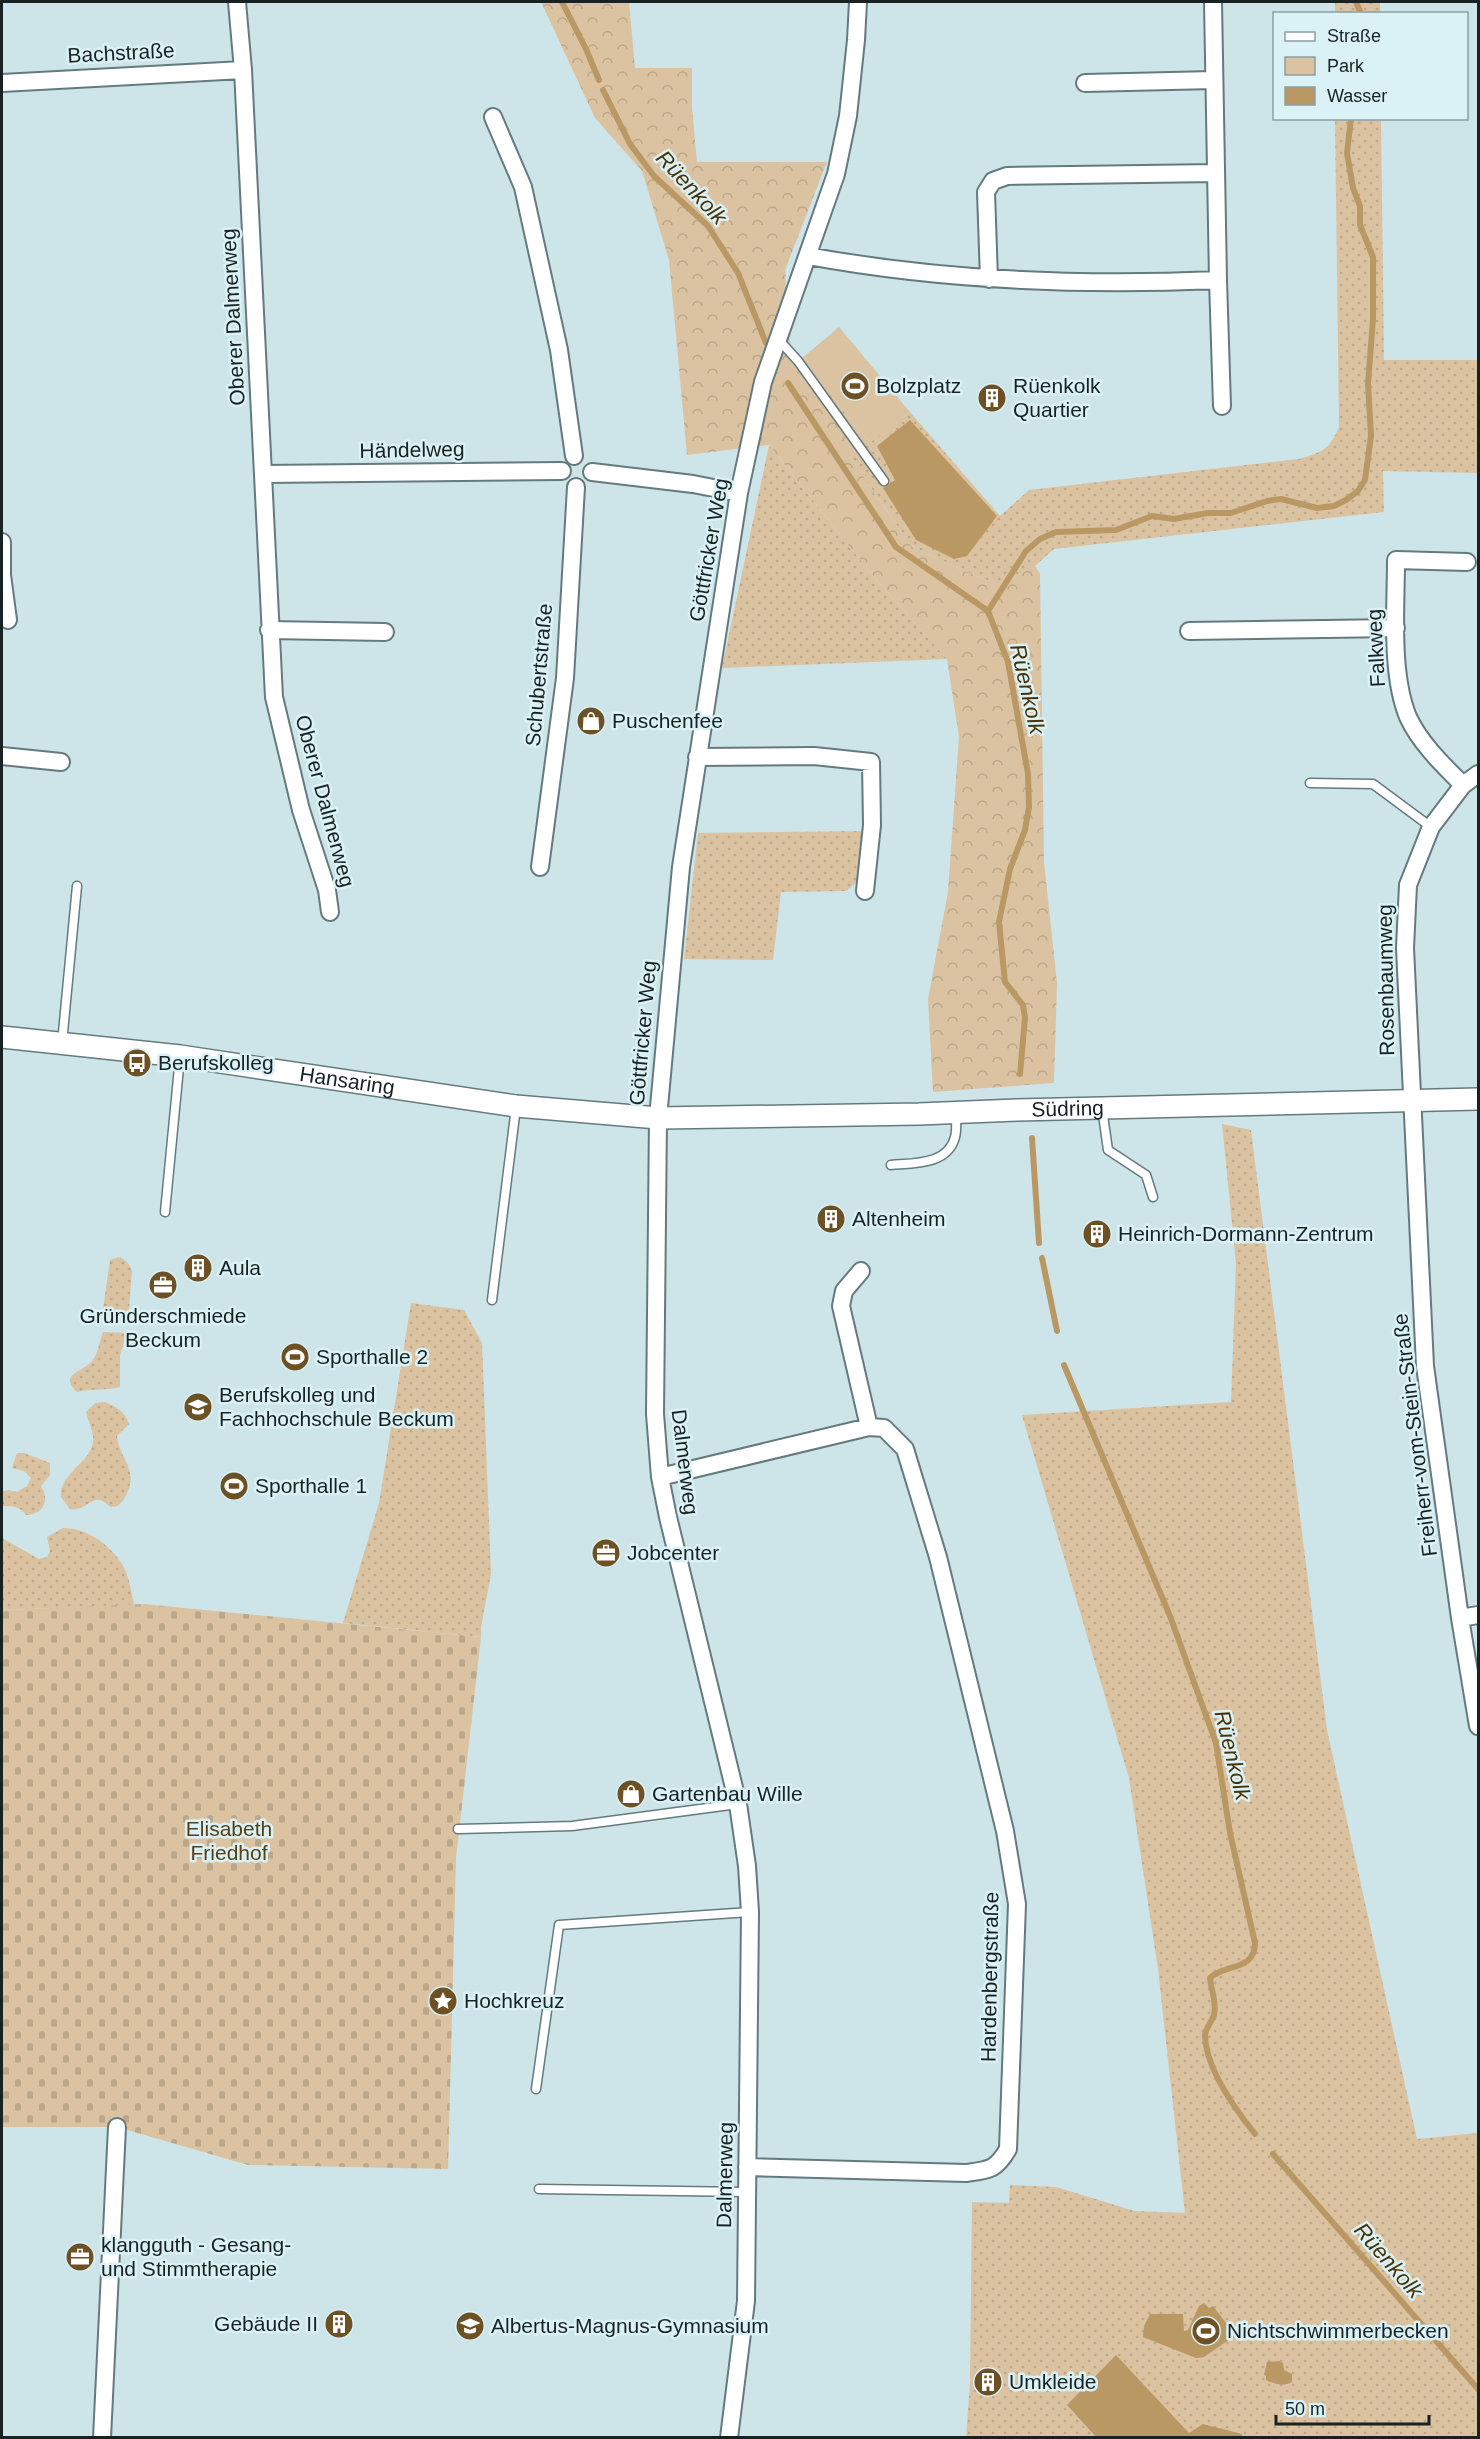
<svg xmlns="http://www.w3.org/2000/svg" width="1480" height="2439" font-family="Helvetica,sans-serif">
	<defs>
		<pattern id="green-dots" width="8" height="8" patternUnits="userSpaceOnUse" patternTransform="scale(1.5)"><rect width="8" height="8" fill="#dbc3a1"/><path d="M2 2h.1M6 6h.1" fill="none" stroke="#bba78a" stroke-width="1.8" stroke-linecap="round"/></pattern>
		<pattern id="forest-crowns" width="20" height="18" patternUnits="userSpaceOnUse" patternTransform="scale(1.5)"><rect width="20" height="18" fill="#dbc3a1"/><path d="M2 6a3 3 0 1 1 6 0M12 15a3 3 0 1 1 6 0" fill="none" stroke="#bba78a"/></pattern>
		<pattern id="cemetery-stones" width="16" height="16" patternUnits="userSpaceOnUse" patternTransform="scale(1.5)"><rect width="16" height="16" fill="#dbc3a1"/><path d="M2 7V4a2 2 0 0 1 4 0v3zM10 15v-3a2 2 0 0 1 4 0v3z" fill="#bba78a"/></pattern>
	</defs>
	<rect width="100%" height="100%" fill="#cde4e9"/>
	<!-- green -->
	<path fill="url(#green-dots)" d="M1335,2H1380V13H1335Z
		M1335,119H1381L1384,360H1478V473L1383,471L1384,512L1054,549L1035,566L1000,585L962,570L911,546L850,457L910,412L1000,516L1029,490L1299,459C1323,452 1329,450 1339,427Z
		M769,445L874,577L947,659L722,668Z
		M864,831L857,882L846,891L781,892L773,960L684,959L698,833Z
		M1222,1124L1251,1130L1327,1730L1417,2139L1478,2133V2437L966,2438L970,2382L972,2202L1009,2203L1010,2185L1056,2187L1135,2211L1185,2213L1158,1969L1129,1778L1022,1415L1231,1402L1236,1263Z
		M120,1257L128,1263L132,1270L128,1323H101L110,1260Z
		M411,1303L464,1310L482,1343L491,1574L481,1627V1637L343,1623L379,1503Z
		M103,1332L127,1333L120,1355V1387C105,1391 94,1388 77,1392C57,1373 85,1372 93,1360C98,1353 100,1340 103,1332Z
		M105,1402C117,1407 125,1412 129,1424L117,1436C120,1462 141,1469 124,1499C122,1502 118,1507 113,1507C107,1507 104,1498 96,1500C86,1503 82,1511 70,1509L61,1497C59,1471 96,1462 93,1436C92,1428 88,1420 86,1412L95,1403Z
		M17,1453H24L50,1463V1475L41,1486C50,1501 44,1514 26,1515C19,1506 13,1506 2,1506V1492L8,1490L17,1492L27,1486L31,1478L24,1471L12,1468Z
		M63,1528C87,1528 109,1544 122,1564C129,1575 131,1591 134,1605L2,1610V1538L39,1559L47,1557L50,1551L47,1537Z"/>
	<!-- forest -->
	<path fill="url(#forest-crowns)" d="M541,2H629L635,68H692V107L697,162H827L785,270L790,345L870,443L850,457L911,546L962,570L1000,585L1035,566L1040,574L1044,862L1057,983L1054,1083L933,1092L928,999L948,892L959,737L947,659L874,577L769,445L687,455L669,260L642,171L595,118Z"/>
	<!-- cemetery -->
	<path fill="url(#cemetery-stones)" d="M144,1604L481,1637L456,1858L448,2169L248,2165L117,2127H2V1610Z"/>
	<!-- pitch -->
	<path fill="#dbc3a1" d="M839,327L910,412L870,443L801,359Z"/>
	<!-- water -->
	<path fill="#ba9864" d="M910,420L997,516L967,556L954,559L916,540L883,488L895,480L877,446Z
		M1204,2303L1209,2308L1213,2306L1230,2328L1226,2331L1230,2339L1204,2357L1196,2358L1143,2337L1144,2326L1150,2314H1183L1184,2331L1188,2330L1199,2306Z
		M1116,2355L1189,2433L1203,2424L1242,2434V2437H1096L1067,2405Z
		M1279,2361L1283,2363L1284,2370L1292,2374V2382C1283,2387 1274,2384 1266,2380V2376L1264,2375L1267,2362Z"/>
	<g fill="none" stroke-linecap="round" stroke-linejoin="round">
		<!-- stream -->
		<path stroke="#ba9864" stroke-width="6" d="M562,2L586,49L599,80
			M1356,2L1361,14
			M603,90L630,144L654,176L708,226L738,273L766,343
			M788,383L896,547L988,611L1008,662L1028,774L1029,807L1025,830L1010,869L999,922L1005,982L1023,1005L1025,1018L1020,1074
			M988,611L1026,551L1040,539L1056,532L1116,530L1152,516L1174,519L1208,513H1231L1267,501L1281,499L1317,508L1334,506L1346,500L1358,491L1365,480L1371,436L1368,384L1373,319V257L1360,225V206L1353,188L1347,153L1351,118
			M1032,1138L1039,1243
			M1042,1258L1057,1331
			M1064,1365L1170,1616L1216,1743L1230,1833L1255,1943C1255,1971 1224,1964 1210,1978C1211,1991 1217,2001 1214,2015C1212,2022 1205,2028 1205,2036C1206,2069 1235,2109 1255,2134
			M1273,2154L1478,2389"/>
		<!-- service casing -->
		<g stroke="#657a7e" stroke-width="11">
			<path id="service" d="M778,339L798,361L884,481
				M1310,783L1373,784L1431,827
				M62,1043L77,886
				M1102,1108L1108,1150L1146,1175L1153,1197
				M891,1165C914,1163 948,1165 955,1137C957,1130 956,1121 956,1113
				M165,1212L180,1057
				M492,1300L516,1107
				M458,1829L572,1826L738,1804
				M536,2089L559,1925L750,1912
				M539,2189L747,2192"/>
		</g>
		<!-- minor casing -->
		<g stroke="#657a7e" stroke-width="20">
			<path id="minor" d="M237,2L243,70L274,697L301,810L327,890L330,912
				M2,83L243,70
				M1085,83L1214,80
				M493,117L523,187L559,350L574,456
				M808,256C943,281 1080,286 1218,280L1213,2
				M989,279L986,192L993,181L1007,176L1216,173
				M1218,280L1222,406
				M592,472L693,484L739,493
				M263,474L562,471
				M2,542V575L8,620
				M269,630L385,632
				M1189,631L1396,628
				M2,756L61,762
				M697,757L814,756L871,762L872,825L865,891
				M1478,774L1463,785L1431,827L1408,885L1405,948L1425,1366L1460,1618L1478,1726
				M1463,785C1443,765 1420,743 1408,717C1390,673 1396,607 1396,560L1467,562
				M540,867L565,678L576,487
				M861,1271L844,1291L841,1306L869,1427
				M660,1477L869,1427L884,1428L905,1449L938,1557L1005,1831L1017,1904L1008,2149C996,2170 989,2170 966,2173L747,2167
				M1460,1618L1478,1615
				M102,2438L117,2127
				M729,2438L746,2301L750,1912L747,1866L738,1804L668,1517L660,1477L655,1414L658,1118L681,867L739,493L763,382L836,174L848,116L856,40L858,2"/>
		</g>
		<!-- tertiary casing -->
		<g stroke="#657a7e" stroke-width="24">
			<g id="tertiary">
				<path id="s1" d="M2,1037L180,1056L516,1106L658,1118L919,1114L1017,1110L1478,1099"/>
			</g>
		</g>
		<!-- service -->
		<use href="#service" stroke="#fff" stroke-width="8"/>
		<!-- minor -->
		<use href="#minor" stroke="#fff" stroke-width="16"/>
		<!-- tertiary -->
		<use href="#tertiary" stroke="#fff" stroke-width="21"/>
	</g>
	<!-- icons -->
	<defs>
		<g id="stadium-disc" transform="scale(1.5)"><circle r="9.5" fill="#6d5124" stroke="#daf1f6"/><path d="M0-5a6.5 5 0 1 0 0 10a6.5 5 0 1 0 0-10ZM-3.5-1.8h7v3.6h-7Z" fill="#fff"/></g>
		<g id="building-disc" transform="scale(1.5)"><circle r="9.5" fill="#6d5124" stroke="#daf1f6"/><path d="M-4-6H4V6H1V3H-1V6H-4ZM-2.5-4.3h1.7v1.8h-1.7ZM.8-4.3h1.7v1.8H.8ZM-2.5-1h1.7V.8h-1.7ZM.8-1h1.7V.8H.8Z" fill="#fff"/></g>
		<g id="shop-disc" transform="scale(1.5)"><circle r="9.5" fill="#6d5124" stroke="#daf1f6"/><path d="M-5-2.5h2.3a2.7 3.5 0 0 1 5.4 0H5L5.5 6h-11ZM-1.5-2.5h3a1.5 2.3 0 0 0-3 0Z" fill="#fff"/></g>
		<g id="bus-disc" transform="scale(1.5)"><circle r="9.5" fill="#6d5124" stroke="#daf1f6"/><path d="M-5-6H5V4H4V6H2V4H-2V6H-4V4H-5ZM-3.5-4V0h7V-4ZM-3.5 1.2v1.5H-2V1.2ZM2 1.2v1.5H3.5V1.2Z" fill="#fff"/></g>
		<g id="office-disc" transform="scale(1.5)"><circle r="9.5" fill="#6d5124" stroke="#daf1f6"/><path d="M-6-3h4V-5.5h4V-3h4V5H-6ZM-1-4.5V-3h2v-1.5ZM-6 0V1H6V0Z" fill="#fff"/></g>
		<g id="school-disc" transform="scale(1.5)"><circle r="9.5" fill="#6d5124" stroke="#daf1f6"/><path d="M0-5L7-2L0 1L-7-2ZM-4 1L0 2.5L4 1V4Q0 6-4 4Z" fill="#fff"/></g>
		<g id="sight-disc" transform="scale(1.5)"><circle r="9.5" fill="#6d5124" stroke="#daf1f6"/><path d="M0-6L1.8-2.2L6-1.7L2.9 1.2L3.7 5.4L0 3.3L-3.7 5.4L-2.9 1.2L-6-1.7L-1.8-2.2Z" fill="#fff"/></g>
	</defs>
	<g fill-rule="evenodd">
		<use href="#stadium-disc" x="855" y="386"/>
		<use href="#building-disc" x="992" y="398"/>
		<use href="#shop-disc" x="591" y="721"/>
		<use href="#bus-disc" x="137" y="1063"/>
		<use href="#building-disc" x="831" y="1219"/>
		<use href="#building-disc" x="1097" y="1234"/>
		<use href="#building-disc" x="198" y="1268"/>
		<use href="#office-disc" x="163" y="1285"/>
		<use href="#stadium-disc" x="295" y="1357"/>
		<use href="#school-disc" x="198" y="1407"/>
		<use href="#stadium-disc" x="234" y="1486"/>
		<use href="#office-disc" x="606" y="1553"/>
		<use href="#shop-disc" x="631" y="1794"/>
		<use href="#sight-disc" x="443" y="2001"/>
		<use href="#office-disc" x="80" y="2257"/>
		<use href="#building-disc" x="339" y="2324"/>
		<use href="#school-disc" x="470" y="2326"/>
		<use href="#stadium-disc" x="1206" y="2331"/>
		<use href="#building-disc" x="988" y="2382"/>
	</g>
	<g text-anchor="middle" stroke-width="5" stroke-linejoin="round" paint-order="stroke">
		<!-- street labels -->
		<g font-size="21" fill="#192223" stroke="#daf1f6">
			<text transform="translate(121 53) rotate(-3)" y="7">Bachstraße</text>
			<text transform="translate(233 317) rotate(-93)" y="7">Oberer Dalmerweg</text>
			<text transform="translate(412 450) rotate(-1)" y="7">Händelweg</text>
			<text transform="translate(709 550) rotate(-80)" y="7">Göttfricker Weg</text>
			<text transform="translate(1376 648) rotate(-93)" y="7">Falkweg</text>
			<text transform="translate(539 675) rotate(-85)" y="7">Schubertstraße</text>
			<text transform="translate(325 801) rotate(75)" y="7">Oberer Dalmerweg</text>
			<text transform="translate(1386 980) rotate(-91)" y="7">Rosenbaumweg</text>
			<text transform="translate(643 1033) rotate(-85)" y="7">Göttfricker Weg</text>
			<text dy="7" stroke="none"><textPath href="#s1" startOffset="348">Hansaring</textPath></text>
			<text dy="7" stroke="none"><textPath href="#s1" startOffset="1071">Südring</textPath></text>
			<text transform="translate(1415 1435) rotate(-97)" y="7">Freiherr-vom-Stein-Straße</text>
			<text transform="translate(685 1462) rotate(83)" y="7">Dalmerweg</text>
			<text transform="translate(990 1977) rotate(-89)" y="7">Hardenbergstraße</text>
			<text transform="translate(725 2175) rotate(-89)" y="7">Dalmerweg</text>
		</g>
		<!-- poi labels -->
		<g font-size="21" fill="#192223" stroke="#daf1f6" text-anchor="start">
			<text x="876" y="393">Bolzplatz</text>
			<text x="1013" y="393">Rüenkolk<tspan x="1013" dy="24">Quartier</tspan></text>
			<text x="612" y="728">Puschenfee</text>
			<text x="158" y="1070">Berufskolleg</text>
			<text x="852" y="1226">Altenheim</text>
			<text x="1118" y="1241">Heinrich-Dormann-Zentrum</text>
			<text x="219" y="1275">Aula</text>
			<text x="163" y="1323" text-anchor="middle">Gründerschmiede<tspan x="163" dy="24">Beckum</tspan></text>
			<text x="316" y="1364">Sporthalle 2</text>
			<text x="219" y="1402">Berufskolleg und<tspan x="219" dy="24">Fachhochschule Beckum</tspan></text>
			<text x="255" y="1493">Sporthalle 1</text>
			<text x="627" y="1560">Jobcenter</text>
			<text x="652" y="1801">Gartenbau Wille</text>
			<text x="464" y="2008">Hochkreuz</text>
			<text x="101" y="2252">klangguth - Gesang-<tspan x="101" dy="24">und Stimmtherapie</tspan></text>
			<text x="318" y="2331" text-anchor="end">Gebäude II</text>
			<text x="491" y="2333">Albertus-Magnus-Gymnasium</text>
			<text x="1227" y="2338">Nichtschwimmerbecken</text>
			<text x="1009" y="2389">Umkleide</text>
		</g>
		<!-- park labels -->
		<g font-size="21" fill="#584016" stroke="#daf1f6">
			<text x="229" y="1836">Elisabeth<tspan x="229" dy="24">Friedhof</tspan></text>
		</g>
		<!-- water labels -->
		<g font-size="22" font-style="italic" fill="#4a3206" stroke="#daf1f6">
			<text transform="translate(692 187) rotate(47)" y="8">Rüenkolk</text>
			<text transform="translate(1028 689) rotate(77)" y="8">Rüenkolk</text>
			<text transform="translate(1233 1755) rotate(76)" y="8">Rüenkolk</text>
			<text transform="translate(1389 2260) rotate(49)" y="8">Rüenkolk</text>
		</g>
	</g>
	<!-- border -->
	<rect width="1480" height="2439" fill="none" stroke="#192223" stroke-width="6"/>
	<!-- legend -->
	<rect x="1273" y="12" width="195" height="108" fill="#daf1f6" stroke="#8d9ea2" stroke-width="1.5"/>
	<rect x="1285" y="32" width="30" height="9" fill="#ffffff" stroke="#8d9ea2" stroke-width="1.5"/>
	<text x="1327" y="42" font-size="18" fill="#192223">Straße</text>
	<rect x="1285" y="57" width="30" height="18" fill="#dbc3a1" stroke="#8d9ea2" stroke-width="1.5"/>
	<text x="1327" y="72" font-size="18" fill="#192223">Park</text>
	<rect x="1285" y="87" width="30" height="18" fill="#ba9864" stroke="#8d9ea2" stroke-width="1.5"/>
	<text x="1327" y="102" font-size="18" fill="#192223">Wasser</text>
	<!-- scale -->
	<path d="M1276 2415v9h153v-9" fill="none" stroke="#192223" stroke-width="3"/>
	<text x="1285" y="2415" font-size="18" fill="#192223" stroke="#daf1f6" stroke-width="4.5" paint-order="stroke">50 m</text>
</svg>
